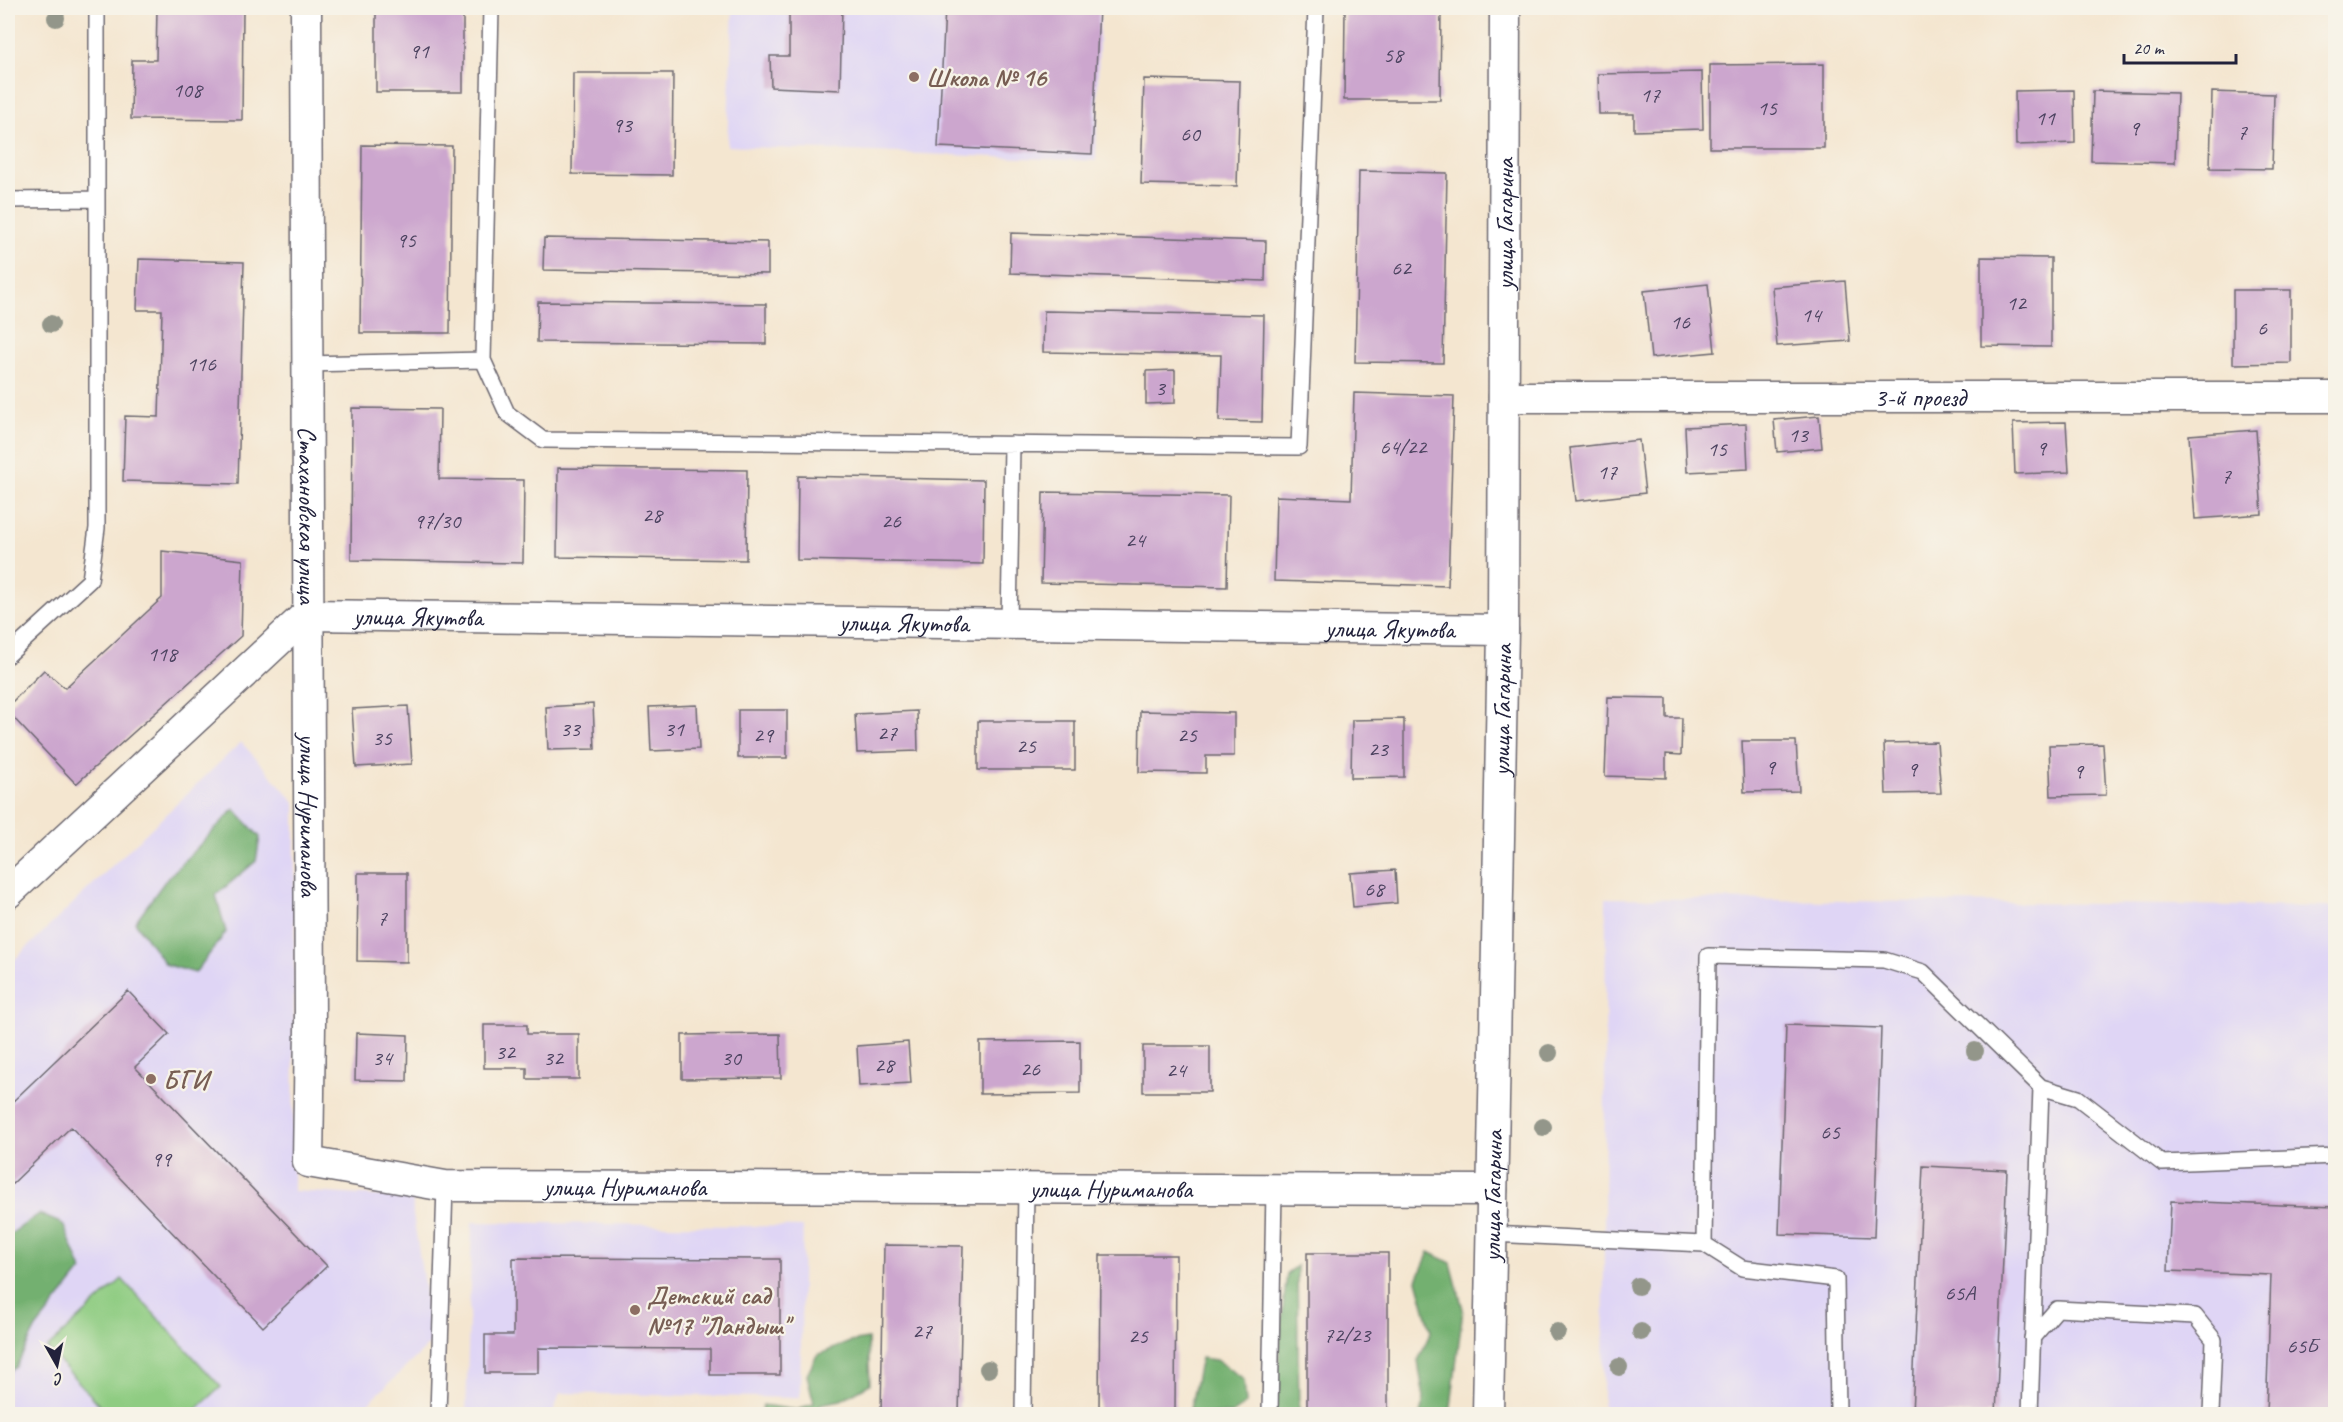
<svg xmlns="http://www.w3.org/2000/svg" width="2343" height="1422" font-family="Caveat,sans-serif">
	<rect width="100%" height="100%" fill="#f7f3e8"/>
	<filter id="ink" filterUnits="userSpaceOnUse"><feTurbulence type="fractalNoise" baseFrequency=".0167" numOctaves="2"/><feDisplacementMap in="SourceGraphic" scale="12" xChannelSelector="R" yChannelSelector="G"/><feConvolveMatrix kernelMatrix="1 2 1 2 8 2 1 2 1" color-interpolation-filters="sRGB"/></filter>
	<filter id="wash" filterUnits="userSpaceOnUse"><feTurbulence type="fractalNoise" baseFrequency=".008" numOctaves="4" result="noise"/><feDisplacementMap in="SourceGraphic" scale="24" xChannelSelector="R" yChannelSelector="G"/><feGaussianBlur stdDeviation="1.35" result="paint"/><feColorMatrix in="noise" values="0 0 0 0 0 0 0 0 0 0 0 0 0 0 0 0 0 1.4 0 .05"/><feComposite in="paint" operator="in"/></filter>
	<g filter="url(#wash)">
		<rect width="100%" height="100%" fill="#f4e6d0"/>
		<!-- built -->
		<path fill="#dfd5f5" d="M733,8H1100L1096,161L727,146Z
			M241,742L295,802L293,1191L413,1198V1214L433,1341L357,1414H8V966Z
			M1606,898L2335,907V1414H1603Z
			M472,1222L803,1227L800,1398L560,1393L553,1414H466Z"/>
		<!-- green -->
		<path fill="#8fcc82" stroke="#58775e" stroke-width="1.5" d="M122,1279L221,1387L191,1414H108L47,1348Z"/>
		<!-- forest -->
		<path fill="#73b070" stroke="#4a6956" stroke-width="1.5" d="M234,809L260,837L256,861L216,895L226,932L195,973L165,964L135,922L165,881Z
			M39,1214L63,1224L82,1270L36,1328L16,1367L8,1373V1236Z
			M1429,1252L1451,1263L1463,1309L1450,1414H1420L1424,1399L1418,1361L1431,1331L1417,1280Z
			M1297,1266L1299,1414H1275L1281,1326L1287,1274Z
			M868,1339L870,1384L841,1400L820,1404V1414H759L763,1405L797,1410L814,1403L807,1375L817,1355L850,1342Z
			M1201,1358L1216,1360L1244,1379L1246,1404L1232,1414H1189Z"/>
		<g id="blocks">
			<!-- building -->
			<path fill="#cca6ce" d="M157,8H243L242,120L131,119L132,60H156Z
				M376,8H463V92H376Z
				M789,8H842L840,90L771,87L770,56H789Z
				M945,8H1099L1092,154L938,147Z
				M1345,8H1441L1440,100H1344Z
				M1824,64V148H1710V65Z
				M1702,72L1703,129L1634,131V114H1599L1598,74Z
				M573,73H673L672,175L572,174Z
				M1144,79L1240,81L1237,186L1141,184Z
				M2074,90L2075,143L2016,145L2015,91Z
				M2093,91L2177,93L2175,163L2091,161Z
				M2212,92L2274,94L2272,169L2210,168Z
				M362,145L452,146L450,333H360Z
				M1359,171L1447,173L1443,363L1355,362Z
				M1011,233L1266,241L1265,281L1010,273Z
				M544,238L768,242V274L543,270Z
				M1981,257L2051,258V347L1981,346Z
				M139,259L244,262L238,484L123,481L125,416L159,417L162,310H137Z
				M1845,281L1850,341L1777,346L1772,287Z
				M1708,284L1715,352L1651,358L1644,291Z
				M2233,290H2291V363L2233,364Z
				M538,302L766,304V344L537,342Z
				M1044,311L1264,315L1262,422L1219,421L1221,355L1043,352Z
				M1175,370V403L1146,404V371Z
				M1354,393L1454,396L1448,586L1274,581L1276,496L1351,499Z
				M352,408L440,409L439,479L524,480L523,563L351,560Z
				M1819,416L1822,448L1777,452L1774,420Z
				M2066,422L2069,472L2015,474L2013,423Z
				M1746,424L1748,469L1687,472L1685,427Z
				M2256,430L2262,514L2195,519L2189,435Z
				M1639,440L1645,493L1576,501L1570,448Z
				M558,468L747,470L746,560L557,557Z
				M798,476L984,480L983,564L797,560Z
				M1043,492L1229,495L1227,587L1041,583Z
				M162,551L243,560L241,636L76,784L8,712V706L44,670L65,688L162,598Z
				M1608,697L1667,698V718H1682L1681,755L1666,754V778L1605,776Z
				M593,704L595,749L548,750L546,707Z
				M697,705L699,749L651,751L649,707Z
				M408,706L412,764L356,767L352,709Z
				M738,710H787V758H738Z
				M917,711L918,751L857,753L855,714Z
				M1140,711L1234,713V756H1206V773L1139,772Z
				M1404,719V777L1351,778L1352,720Z
				M978,721H1075V770H978Z
				M1742,741H1796L1799,791L1744,792Z
				M1937,742L1941,793L1886,794L1884,743Z
				M2103,744L2106,795L2051,796L2049,745Z
				M1395,870L1397,903L1353,907L1350,873Z
				M358,873H407V962L357,961Z
				M128,991L169,1034L135,1067L327,1266L263,1327L71,1127L8,1188V1106Z
				M484,1025H527V1034H579V1079H527V1068H484Z
				M1786,1025L1881,1028L1874,1237L1779,1234Z
				M356,1033L408,1035L407,1081L355,1080Z
				M780,1034L781,1078L682,1079V1035Z
				M1080,1041V1093L980,1094V1042Z
				M908,1042L911,1083L859,1086L857,1046Z
				M1143,1046H1210V1092H1143Z
				M1923,1166L2007,1170L1996,1414H1912Z
				M2171,1201L2336,1207V1414H2266L2271,1275L2168,1271Z
				M884,1245L963,1246L959,1414H881Z
				M1307,1253H1388V1414H1307Z
				M1100,1255H1176L1175,1414H1099Z
				M513,1258L780,1259V1375H710V1349L538,1348V1373H485V1335H513Z"/>
		</g>
	</g>
	<g filter="url(#ink)">
		<use href="#blocks" fill-opacity="0" stroke="#6c676f" stroke-width="1.5"/>
		<g fill="none" stroke-linecap="round" stroke-linejoin="round">
			<!-- service casing -->
			<g stroke="#6c676f" stroke-width="18">
				<path id="service" d="M8,200L97,199
					M483,360L491,8
					M306,364L483,360L507,413L543,440L1299,447L1316,8
					M1009,624L1012,444
					M8,655L90,580L97,528V8
					M2041,1087L2078,1098L2162,1163L2336,1156
					M1491,1234L1704,1244L1742,1268L1836,1279L1838,1414
					M1704,1244L1708,956L1884,960L1923,972L2041,1087L2030,1414
					M2032,1338L2057,1309L2195,1316L2214,1340L2211,1414
					M438,1414L445,1186
					M1023,1414L1026,1188
					M1270,1414L1274,1189"/>
			</g>
			<!-- minor casing -->
			<g stroke="#6c676f" stroke-width="33">
				<g id="minor">
					<path id="s1" d="M306,8L310,1026L308,1162L445,1186L1492,1190"/>
					<path id="s2" d="M1504,397H2336"/>
					<path id="s3" d="M306,615L1503,630"/>
					<path d="M8,893L306,615"/>
					<path id="s4" d="M1488,1414L1503,630L1505,8"/>
				</g>
			</g>
			<!-- service -->
			<use href="#service" stroke="#fff" stroke-width="15"/>
			<!-- minor -->
			<use href="#minor" stroke="#fff" stroke-width="30"/>
		</g>
		<!-- trees -->
		<g fill="#93968a">
			<circle cx="56" cy="18" r="9"/>
			<circle cx="51" cy="324" r="9"/>
			<circle cx="1975" cy="1051" r="9"/>
			<circle cx="1549" cy="1053" r="9"/>
			<circle cx="1543" cy="1127" r="9"/>
			<circle cx="1638" cy="1286" r="9"/>
			<circle cx="1557" cy="1332" r="9"/>
			<circle cx="1641" cy="1332" r="9"/>
			<circle cx="1619" cy="1367" r="9"/>
			<circle cx="988" cy="1369" r="9"/>
		</g>
	</g>
	<!-- markers -->
	<g fill="#8d6e63" stroke="#f7f3e8" stroke-width="2">
		<circle cx="914" cy="77" r="6"/>
		<circle cx="151" cy="1079" r="6"/>
		<circle cx="635" cy="1310" r="6"/>
	</g>
	<g text-anchor="middle" stroke-width="4.5" stroke-linejoin="round" paint-order="stroke">
		<!-- number labels -->
		<g font-size="22" fill="#4c4360">
			<text x="419" y="58">91</text>
			<text x="1393" y="62">58</text>
			<text x="187" y="97">108</text>
			<text x="1650" y="102">17</text>
			<text x="1767" y="115">15</text>
			<text x="2045" y="125">11</text>
			<text x="622" y="132">93</text>
			<text x="2134" y="135">9</text>
			<text x="2242" y="139">7</text>
			<text x="1190" y="141">60</text>
			<text x="406" y="247">95</text>
			<text x="1401" y="275">62</text>
			<text x="2016" y="310">12</text>
			<text x="1811" y="322">14</text>
			<text x="1680" y="329">16</text>
			<text x="2262" y="335">6</text>
			<text x="201" y="371">116</text>
			<text x="1160" y="395">3</text>
			<text x="1798" y="442">13</text>
			<text x="1403" y="454">64/22</text>
			<text x="2041" y="455">9</text>
			<text x="1717" y="456">15</text>
			<text x="1607" y="479">17</text>
			<text x="2226" y="483">7</text>
			<text x="652" y="522">28</text>
			<text x="437" y="528">97/30</text>
			<text x="891" y="528">26</text>
			<text x="1135" y="547">24</text>
			<text x="162" y="661">118</text>
			<text x="570" y="736">33</text>
			<text x="674" y="736">31</text>
			<text x="887" y="740">27</text>
			<text x="763" y="742">29</text>
			<text x="1187" y="742">25</text>
			<text x="382" y="745">35</text>
			<text x="1026" y="753">25</text>
			<text x="1378" y="756">23</text>
			<text x="1770" y="774">9</text>
			<text x="1912" y="776">9</text>
			<text x="2078" y="778">9</text>
			<text x="1374" y="896">68</text>
			<text x="382" y="925">7</text>
			<text x="505" y="1059">32</text>
			<text x="382" y="1065">34</text>
			<text x="553" y="1065">32</text>
			<text x="731" y="1065">30</text>
			<text x="884" y="1072">28</text>
			<text x="1030" y="1076">26</text>
			<text x="1176" y="1077">24</text>
			<text x="1830" y="1139">65</text>
			<text x="161" y="1166">99</text>
			<text x="1960" y="1300">65А</text>
			<text x="922" y="1338">27</text>
			<text x="1347" y="1342">72/23</text>
			<text x="1138" y="1343">25</text>
			<text x="2302" y="1353">65Б</text>
		</g>
		<!-- education labels -->
		<g font-size="26" font-weight="bold" fill="#785e54" stroke="#f7f3e8" text-anchor="start">
			<text x="926" y="86">Школа № 16</text>
			<text x="163" y="1088">БГИ</text>
			<text x="647" y="1304">Детский сад<tspan x="647" dy="30">№17 "Ландыш"</tspan></text>
		</g>
		<!-- street labels -->
		<g font-size="26" fill="#22223b" stroke="#f7f3e8">
			<text dy="9" stroke="none"><textPath href="#s4" startOffset="1190">улица Гагарина</textPath></text>
			<text dy="9" stroke="none"><textPath href="#s2" startOffset="416">3-й проезд</textPath></text>
			<text dy="9" stroke="none"><textPath href="#s1" startOffset="507">Стахановская улица</textPath></text>
			<text dy="9" stroke="none"><textPath href="#s3" startOffset="112">улица Якутова</textPath></text>
			<text dy="9" stroke="none"><textPath href="#s3" startOffset="598">улица Якутова</textPath></text>
			<text dy="9" stroke="none"><textPath href="#s3" startOffset="1084">улица Якутова</textPath></text>
			<text dy="9" stroke="none"><textPath href="#s4" startOffset="704">улица Гагарина</textPath></text>
			<text dy="9" stroke="none"><textPath href="#s1" startOffset="807">улица Нуриманова</textPath></text>
			<text dy="9" stroke="none"><textPath href="#s1" startOffset="1473">улица Нуриманова</textPath></text>
			<text dy="9" stroke="none"><textPath href="#s1" startOffset="1959">улица Нуриманова</textPath></text>
			<text dy="9" stroke="none"><textPath href="#s4" startOffset="218">улица Гагарина</textPath></text>
		</g>
	</g>
	<!-- margin -->
	<rect width="2343" height="1422" fill="none" stroke="#f7f3e8" stroke-width="30"/>
	<!-- north arrow -->
	<g transform="translate(57 1365) rotate(171)" stroke="#f7f3e8" stroke-width="4.5" paint-order="stroke">
	<path d="M0-4.5L10 22L0 15L-10 22Z" fill="#22223b"/>
	<text y="-9" font-size="16" font-weight="bold" text-anchor="middle" fill="#22223b">С</text>
	</g>
	<!-- scale -->
	<path d="M2124 54v9h112v-9" fill="none" stroke="#22223b" stroke-width="3"/>
	<text x="2133" y="54" font-size="18" fill="#22223b" stroke="#f7f3e8" stroke-width="4.5" paint-order="stroke">20 m</text>
</svg>
